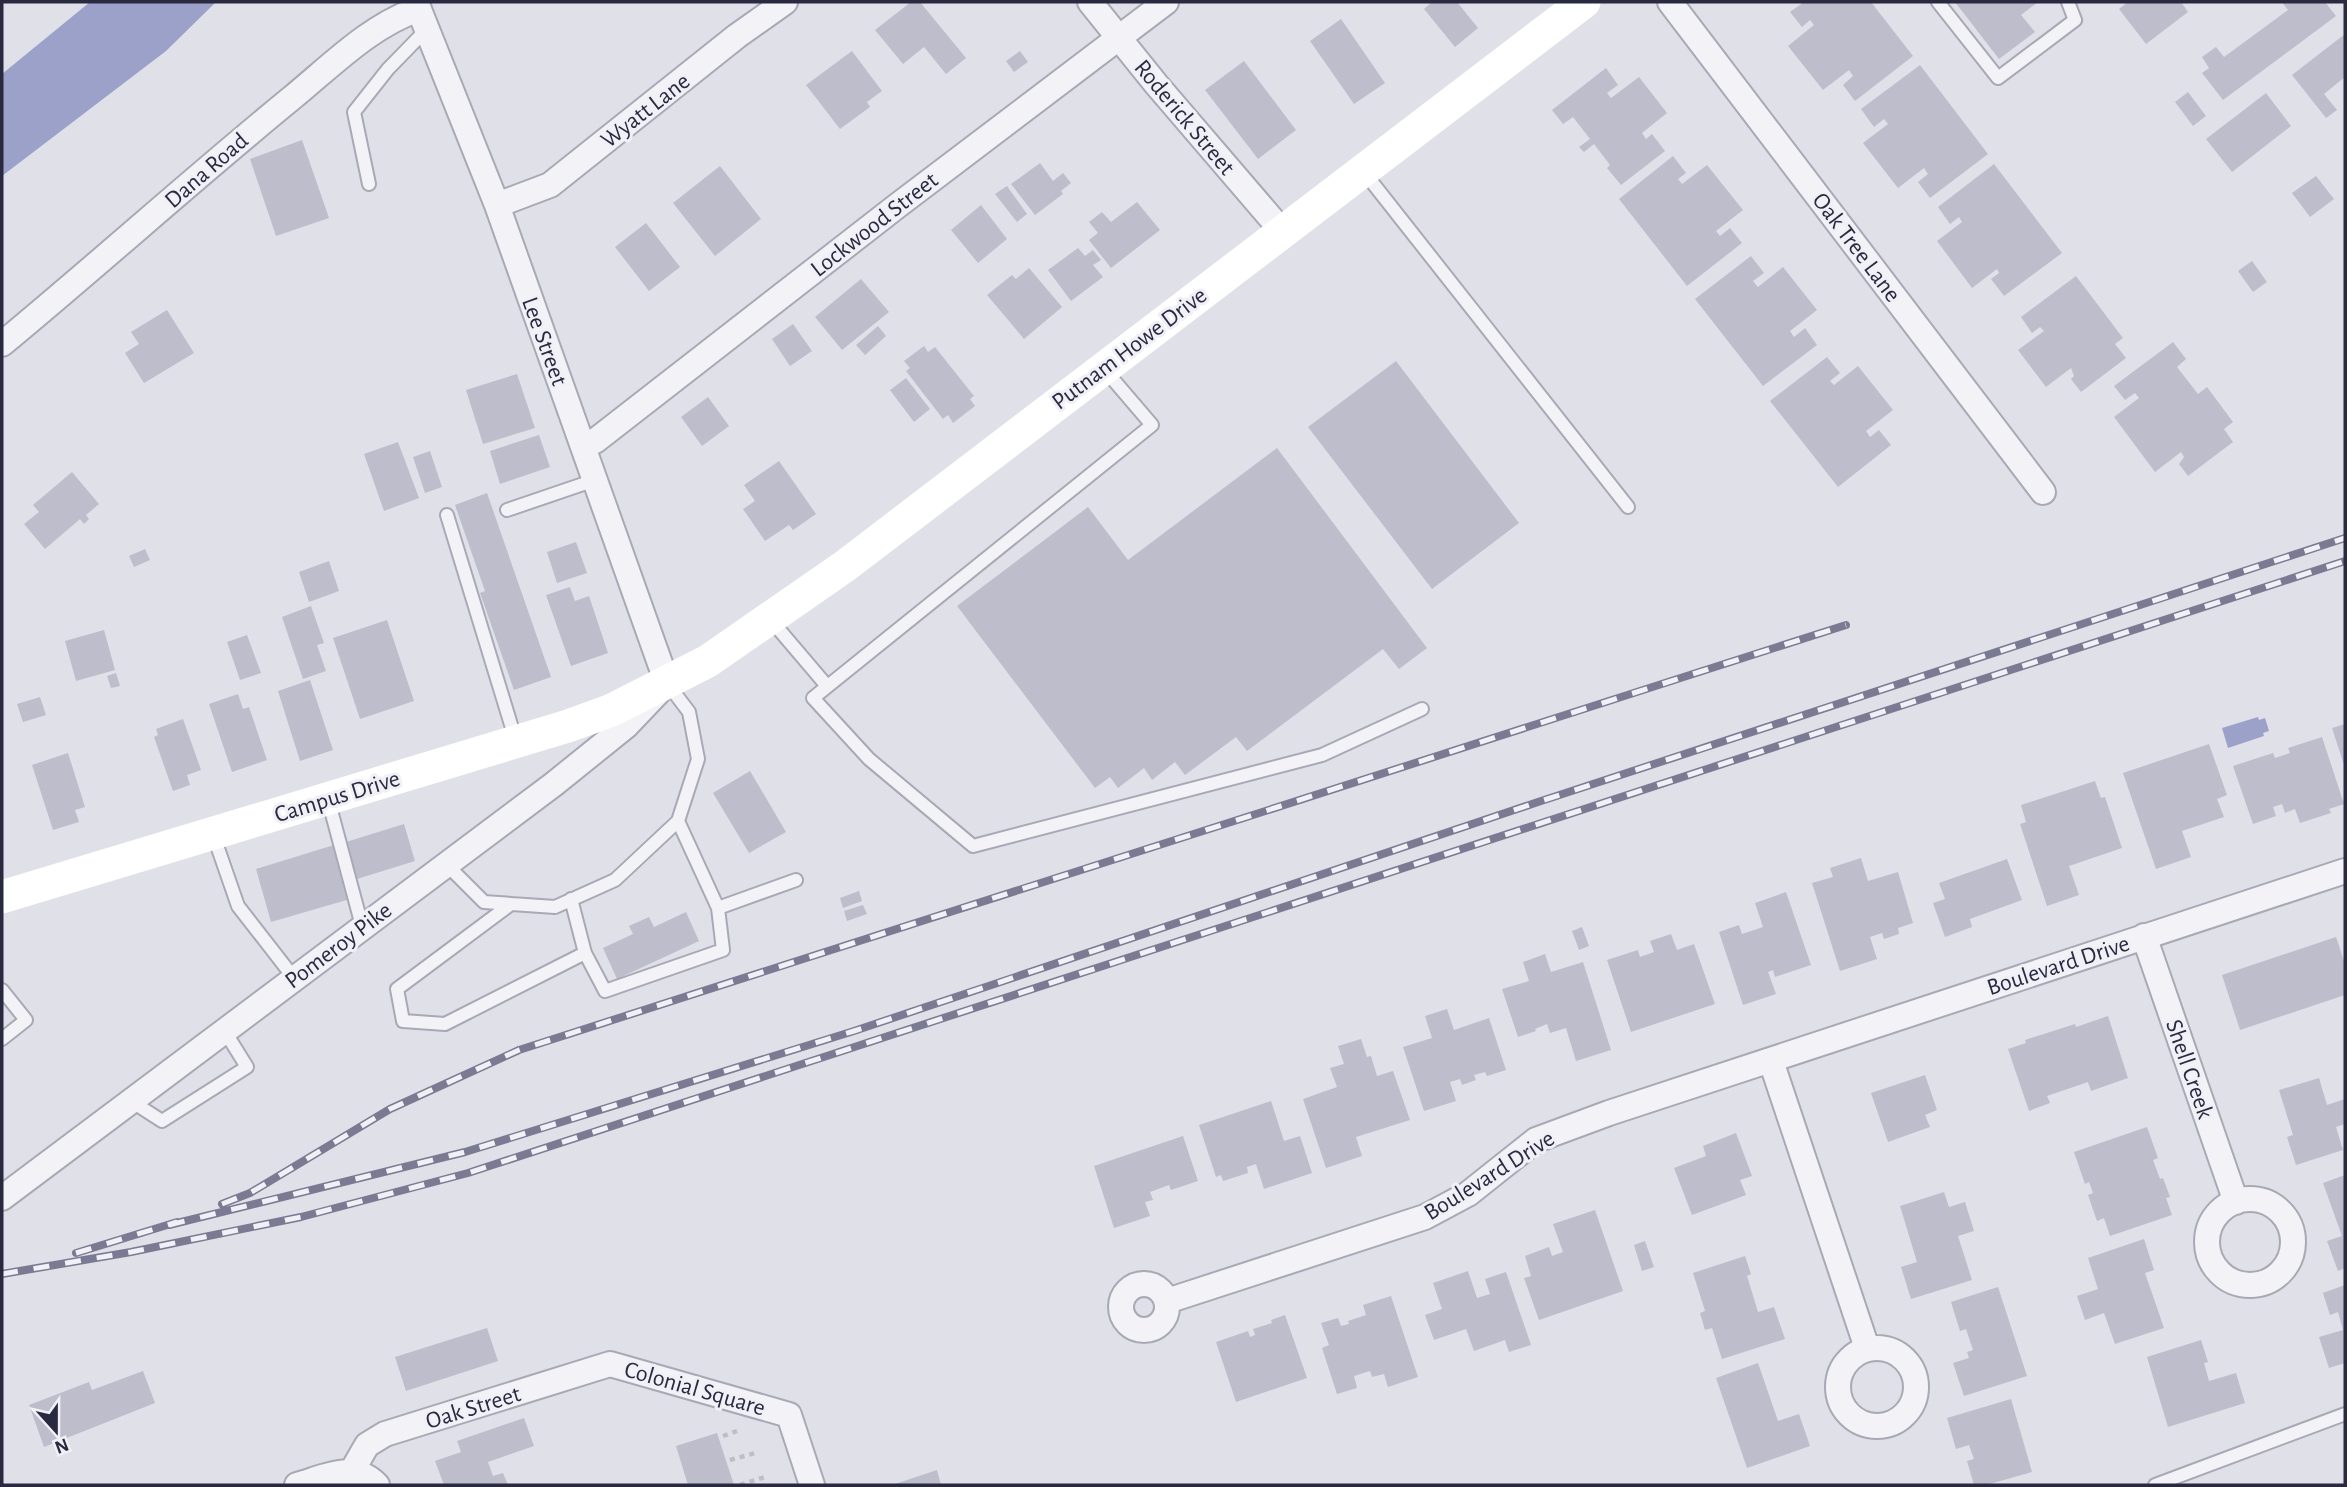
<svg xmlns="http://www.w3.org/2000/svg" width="2347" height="1487" font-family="'Alegreya Sans',sans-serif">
	<rect width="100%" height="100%" fill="#e0e0e9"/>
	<!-- water -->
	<path fill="#9ba1c9" d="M90,2H216L166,51L2,176V74Z
		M2258,717L2259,720L2265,718L2269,731L2263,733L2264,736L2228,748L2222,728Z"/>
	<!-- building -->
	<path fill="#bdbdcc" d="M911,2H920L966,58L946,74L924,47L903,64L875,30Z
		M1432,2H1457L1478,28L1455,47L1424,9Z
		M1804,2H1871L1913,56L1855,101L1843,85L1853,76L1849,70L1823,90L1788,46L1814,25L1810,20L1802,27L1790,12Z
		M1955,2H2038L2021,15L2035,32L1999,59Z
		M2128,2H2181L2188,12L2146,44L2119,9Z
		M2282,2H2325L2336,16L2223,100L2202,73L2209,68L2202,57L2216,47L2224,57L2288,10Z
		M1341,19L1385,83L1354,104L1310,41Z
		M2345,34V77L2324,94L2337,110L2326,118L2292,75Z
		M852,51L882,91L867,102L870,107L840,129L806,85Z
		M1020,51L1028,62L1014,72L1006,61Z
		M1244,61L1296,130L1258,159L1205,90Z
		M1920,65L1988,154L1930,198L1918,182L1928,174L1924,168L1898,188L1863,143L1888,124L1884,119L1874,127L1861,109Z
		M1606,68L1618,85L1607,93L1611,98L1639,77L1667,113L1642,133L1646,139L1652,134L1665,151L1621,185L1607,168L1610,165L1594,144L1584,152L1579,147L1590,139L1573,117L1563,124L1552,110Z
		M2188,92L2206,116L2193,126L2175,102Z
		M2266,93L2291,126L2232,172L2206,139Z
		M302,140L329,218L276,236L250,159Z
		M1673,156L1686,173L1678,179L1682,184L1707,165L1743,210L1716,231L1720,236L1730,228L1742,243L1687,286L1619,199Z
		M1040,163L1053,181L1063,173L1071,183L1061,191L1063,194L1035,215L1011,184Z
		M1994,164L2062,253L2004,296L1991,279L1999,273L1997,269L1972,288L1937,241L1962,222L1959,217L1950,224L1938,207Z
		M720,166L761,219L715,256L673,203Z
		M2316,176L2334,199L2310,217L2292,193Z
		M1007,186L1027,214L1017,222L995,194Z
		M1137,202L1160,230L1111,268L1089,240L1098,233L1089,222L1102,212L1111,222Z
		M981,205L1007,239L978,263L951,230Z
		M646,223L680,267L649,291L615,247Z
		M1078,248L1085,256L1093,250L1101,260L1093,265L1103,277L1071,301L1048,270Z
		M1751,256L1764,273L1753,281L1758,287L1783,267L1817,310L1790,331L1794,337L1805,328L1817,345L1763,386L1695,299Z
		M2252,261L2267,282L2253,292L2238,271Z
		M1029,268L1062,307L1024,339L987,295L1012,275L1016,279Z
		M2076,276L2123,338L2115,344L2126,358L2081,392L2071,379L2074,376L2071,368L2046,387L2018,350L2044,331L2040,327L2032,333L2021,317Z
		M861,279L889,312L842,350L815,317Z
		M167,310L194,353L144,383L125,353L139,344L131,332Z
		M793,324L812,351L790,366L772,339Z
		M878,326L886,336L865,355L856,345Z
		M2173,342L2186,359L2177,367L2198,394L2207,387L2233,422L2224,429L2233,442L2188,476L2179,464L2184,457L2181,452L2155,472L2114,417L2139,398L2135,393L2125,400L2114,386Z
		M924,346L928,352L935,347L974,396L970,399L975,406L953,423L948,415L943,419L906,371L910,368L904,361Z
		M1827,357L1840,373L1830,381L1834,385L1858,366L1893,410L1866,431L1870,437L1879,430L1891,445L1838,487L1770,401Z
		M1396,361L1519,523L1432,589L1308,427Z
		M517,374L535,428L483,444L466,390Z
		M906,378L930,409L914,422L890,390Z
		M708,397L729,426L702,446L681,417Z
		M539,435L550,467L500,484L490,451Z
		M398,442L419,498L384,511L364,454Z
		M1277,448L1427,648L1399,669L1383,649L1247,751L1236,737L1185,775L1175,762L1152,780L1144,768L1118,788L1110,777L1095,788L957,606L1088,507L1128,560Z
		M430,451L442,487L425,493L413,457Z
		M779,461L816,514L793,530L789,525L765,541L743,509L755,501L744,485Z
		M72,472L99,504L86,515L89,519L84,524L80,519L45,549L24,524L39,512L33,505Z
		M487,493L551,677L514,690L480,593L485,591L455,505Z
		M576,542L587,573L557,583L547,552Z
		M145,549L150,560L134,567L129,556Z
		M329,561L339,591L309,602L299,572Z
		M570,587L575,601L589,596L608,653L571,666L546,595Z
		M311,606L324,643L317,645L326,671L303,679L282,617Z
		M387,620L414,701L360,719L333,638Z
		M104,630L115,670L76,681L65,641Z
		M247,635L261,673L240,680L227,642Z
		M116,673L120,686L111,688L107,676Z
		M310,680L333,750L300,761L278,691Z
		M238,694L243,709L249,707L267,760L232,772L209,704Z
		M40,697L46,715L23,722L17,704Z
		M183,719L201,770L187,775L190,785L173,791L154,737L158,735L156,729Z
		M2345,724V768L2332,728Z
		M2322,737L2344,804L2329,809L2331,813L2300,823L2295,809L2285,813L2282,804L2273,807L2276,816L2253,824L2233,766L2273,753L2275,758L2290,753L2288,748Z
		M2209,744L2227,795L2217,799L2224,817L2182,831L2191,857L2156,869L2123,773Z
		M68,753L85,807L75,810L79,822L53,830L32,765Z
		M750,771L786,832L749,853L713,793Z
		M2095,781L2101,798L2105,797L2122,848L2069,866L2079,895L2047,906L2020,824L2026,822L2021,805Z
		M404,824L415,861L357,879L346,842Z
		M334,845L350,899L271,922L256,869Z
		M1861,858L1868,881L1898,872L1913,923L1898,928L1899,934L1884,939L1882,933L1870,937L1877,959L1840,971L1812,883L1833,877L1830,868Z
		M2007,859L2022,900L1970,919L1972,927L1945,937L1933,903L1945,899L1939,883Z
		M859,891L862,901L843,908L840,898Z
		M1786,892L1811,965L1775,977L1773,970L1768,972L1776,994L1743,1005L1719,932L1739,925L1742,934L1763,927L1755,903Z
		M863,905L867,914L847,921L844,911Z
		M686,912L699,941L617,979L603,948L633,934L629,926L649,917L654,927Z
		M1582,927L1589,946L1579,950L1572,931Z
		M1671,934L1677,950L1694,944L1715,1004L1631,1032L1607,960L1638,950L1640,957L1654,952L1650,941Z
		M2336,937L2345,964V995L2240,1030L2222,975Z
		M1545,954L1551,972L1583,962L1611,1050L1576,1061L1566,1028L1550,1033L1547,1024L1535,1029L1536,1031L1518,1037L1502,989L1529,981L1523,962Z
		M1447,1009L1454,1030L1489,1018L1506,1070L1487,1076L1485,1072L1474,1075L1476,1080L1462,1085L1460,1079L1450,1082L1456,1101L1424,1111L1403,1047L1432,1038L1425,1016Z
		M2108,1016L2128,1078L2091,1091L2088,1082L2047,1096L2050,1103L2029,1111L2008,1049L2026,1043L2025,1040L2075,1024L2076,1027Z
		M1361,1039L1367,1057L1371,1056L1377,1076L1393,1071L1410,1120L1356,1137L1362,1156L1326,1168L1303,1099L1337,1087L1330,1068L1344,1064L1338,1046Z
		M1925,1075L1937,1110L1925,1115L1930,1127L1888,1142L1871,1093Z
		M2319,1078L2327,1105L2345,1099V1124L2336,1127L2343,1150L2296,1165L2287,1137L2293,1135L2279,1090Z
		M1271,1101L1284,1141L1300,1136L1312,1173L1264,1189L1256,1164L1247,1167L1248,1173L1223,1181L1221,1175L1216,1177L1199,1125Z
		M2147,1127L2158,1158L2153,1160L2160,1179L2163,1178L2170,1197L2166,1198L2172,1215L2110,1236L2104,1218L2097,1221L2088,1195L2093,1193L2089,1182L2085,1184L2074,1152Z
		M1736,1133L1752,1176L1740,1180L1746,1195L1692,1215L1674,1168L1706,1156L1703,1146Z
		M1183,1136L1198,1181L1171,1190L1169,1185L1150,1192L1153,1200L1145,1202L1150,1216L1114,1228L1094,1166Z
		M2345,1175V1268L2338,1271L2327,1241L2342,1236L2323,1183Z
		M1944,1192L1949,1207L1965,1202L1974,1231L1958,1236L1972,1280L1911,1299L1901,1267L1917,1262L1900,1206Z
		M1595,1210L1623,1291L1539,1320L1524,1278L1531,1276L1525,1256L1549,1247L1552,1256L1563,1252L1553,1224Z
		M2144,1239L2154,1270L2145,1273L2164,1328L2115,1344L2104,1313L2085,1320L2077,1296L2098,1289L2088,1258Z
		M1645,1241L1654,1267L1642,1271L1634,1245Z
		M1745,1256L1751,1274L1747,1276L1758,1312L1774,1307L1785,1339L1722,1359L1712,1328L1705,1330L1700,1313L1705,1311L1693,1273Z
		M1468,1271L1477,1298L1490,1294L1485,1279L1506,1272L1531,1345L1509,1352L1505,1340L1474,1351L1466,1329L1434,1340L1425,1315L1442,1309L1433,1283Z
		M2345,1285V1363L2329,1368L2319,1337L2343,1330L2338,1312L2330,1315L2323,1293Z
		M1998,1287L2027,1376L1964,1396L1953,1363L1969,1358L1967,1352L1973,1350L1966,1329L1960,1331L1951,1302Z
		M1391,1296L1418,1377L1388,1387L1384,1374L1372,1377L1370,1371L1354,1376L1357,1388L1337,1394L1322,1348L1329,1345L1321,1323L1338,1318L1341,1326L1349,1324L1348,1321L1366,1315L1363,1305Z
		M1285,1315L1307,1378L1236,1402L1216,1342L1248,1331L1250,1337L1255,1335L1253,1329L1272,1323L1271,1320Z
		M487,1328L498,1361L406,1391L395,1357Z
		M2201,1340L2208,1362L2204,1363L2209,1381L2236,1373L2245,1403L2168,1427L2147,1357Z
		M1758,1363L1778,1421L1799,1414L1810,1446L1747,1468L1716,1378Z
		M143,1371L155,1403L44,1447L29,1405L89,1382L92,1390Z
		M2011,1399L2032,1472L1986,1485H1974L1967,1461L1974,1459L1969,1445L1956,1449L1947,1418Z
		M524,1418L534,1446L488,1462L493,1476L503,1473L508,1485H444L435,1461L461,1452L457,1441Z
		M717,1433L734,1485H688L676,1446Z
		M937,1470L941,1485H892Z"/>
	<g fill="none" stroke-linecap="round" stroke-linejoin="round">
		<!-- lane casing -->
		<g stroke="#a9a9b6" stroke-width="16">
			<path id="lane" d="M1938,2L1998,78L2075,20L2068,2
				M1364,172L1628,507
				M369,184L354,112L388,69L427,29
				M1105,370L1152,425L813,698L869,759L973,846L1322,755L1422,709
				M507,510L595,480
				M447,515L516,741
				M770,619L827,686
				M328,799L362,926
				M678,821L718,908L796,880
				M213,834L238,906L294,978
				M446,864L484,902L555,907L615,880L678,821L698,759L689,712L667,683
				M511,904L397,989L403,1021L445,1024L585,953L571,899
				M585,953L605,991L723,950L718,908
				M2,990L26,1020L2,1039
				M131,1101L162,1121L247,1067L224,1030
				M2155,1485L2345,1414"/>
		</g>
		<!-- street casing -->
		<g stroke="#a9a9b6" stroke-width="28">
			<path id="street" d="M1090,2L1156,84L1282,231
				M1670,2L2043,492
				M497,205L550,185L737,36L785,2
				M2,344C100,263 195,177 293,97C332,65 371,25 419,9
				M583,445L595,441L897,206L1166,2
				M2144,936L2236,1202
				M1771,1061L1867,1348
				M2,1198L554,784L626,726L667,683L497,205L416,2
				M2207 1242a43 43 0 1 1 86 0a43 43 0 1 1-86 0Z
				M1121 1307a23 23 0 1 1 46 0a23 23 0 1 1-46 0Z
				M1167,1301L1425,1217L1468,1194L1536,1140L1609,1113L2345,871
				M1838 1387a39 39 0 1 1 78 0a39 39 0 1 1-78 0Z
				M352,1471L367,1445L385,1434L610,1364L789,1415L812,1485
				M297,1485C325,1477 354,1461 377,1485"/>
		</g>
		<!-- path -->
		<path stroke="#bebec7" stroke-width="4.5" stroke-dasharray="5 5" stroke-linecap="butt" d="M723,1436L737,1431
			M730,1460L759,1452
			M740,1485L768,1476"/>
		<!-- lane -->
		<use href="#lane" stroke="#f3f3f7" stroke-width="12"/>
		<!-- street -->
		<use href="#street" stroke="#f3f3f7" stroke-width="24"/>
		<!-- secondary -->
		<path stroke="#fff" stroke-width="33" d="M2,897L568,726L612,710L708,661L845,566L1584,2"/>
		<!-- rail casing -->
		<g stroke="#7a7a92" stroke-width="8">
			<path id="rail" d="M222,1204L250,1193L390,1109L519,1050L1846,625
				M169,1225L465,1152L854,1031L1538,802L2345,538
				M76,1253L177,1222
				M2,1274L131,1252L301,1217L468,1173L2345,561"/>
		</g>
		<!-- rail -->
		<use href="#rail" stroke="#f0f0f6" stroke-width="5" stroke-dasharray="16" stroke-linecap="butt"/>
	</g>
	<g text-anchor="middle" stroke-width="6" stroke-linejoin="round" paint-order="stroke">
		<!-- street labels -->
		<g font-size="24" fill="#292940" stroke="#f0f0f6">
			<text transform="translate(645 110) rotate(-38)" y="8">Wyatt Lane</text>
			<text transform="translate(1185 117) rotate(50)" y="8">Roderick Street</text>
			<text transform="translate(206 170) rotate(-41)" y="8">Dana Road</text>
			<text transform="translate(874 224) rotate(-38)" y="8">Lockwood Street</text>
			<text transform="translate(1857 247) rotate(53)" y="8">Oak Tree Lane</text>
			<text transform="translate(545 341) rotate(70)" y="8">Lee Street</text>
			<text transform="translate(1129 348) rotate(-37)" y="8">Putnam Howe Drive</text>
			<text transform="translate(337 796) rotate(-17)" y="8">Campus Drive</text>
			<text transform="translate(338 945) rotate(-37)" y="8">Pomeroy Pike</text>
			<text transform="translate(2058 965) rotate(-18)" y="8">Boulevard Drive</text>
			<text transform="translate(2190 1069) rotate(71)" y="8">Shell Creek</text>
			<text transform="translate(1489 1175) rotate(-32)" y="8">Boulevard Drive</text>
			<text transform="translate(695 1388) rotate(16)" y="8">Colonial Square</text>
			<text transform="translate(473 1407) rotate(-17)" y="8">Oak Street</text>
		</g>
	</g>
	<!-- border -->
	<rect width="2347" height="1487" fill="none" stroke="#292940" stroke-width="7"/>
	<!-- north arrow -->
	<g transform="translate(56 1431) rotate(159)" stroke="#f0f0f6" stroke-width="5" paint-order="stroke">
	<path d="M0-5L12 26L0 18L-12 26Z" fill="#292940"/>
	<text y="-10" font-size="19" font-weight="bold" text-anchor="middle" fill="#292940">N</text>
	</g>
</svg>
